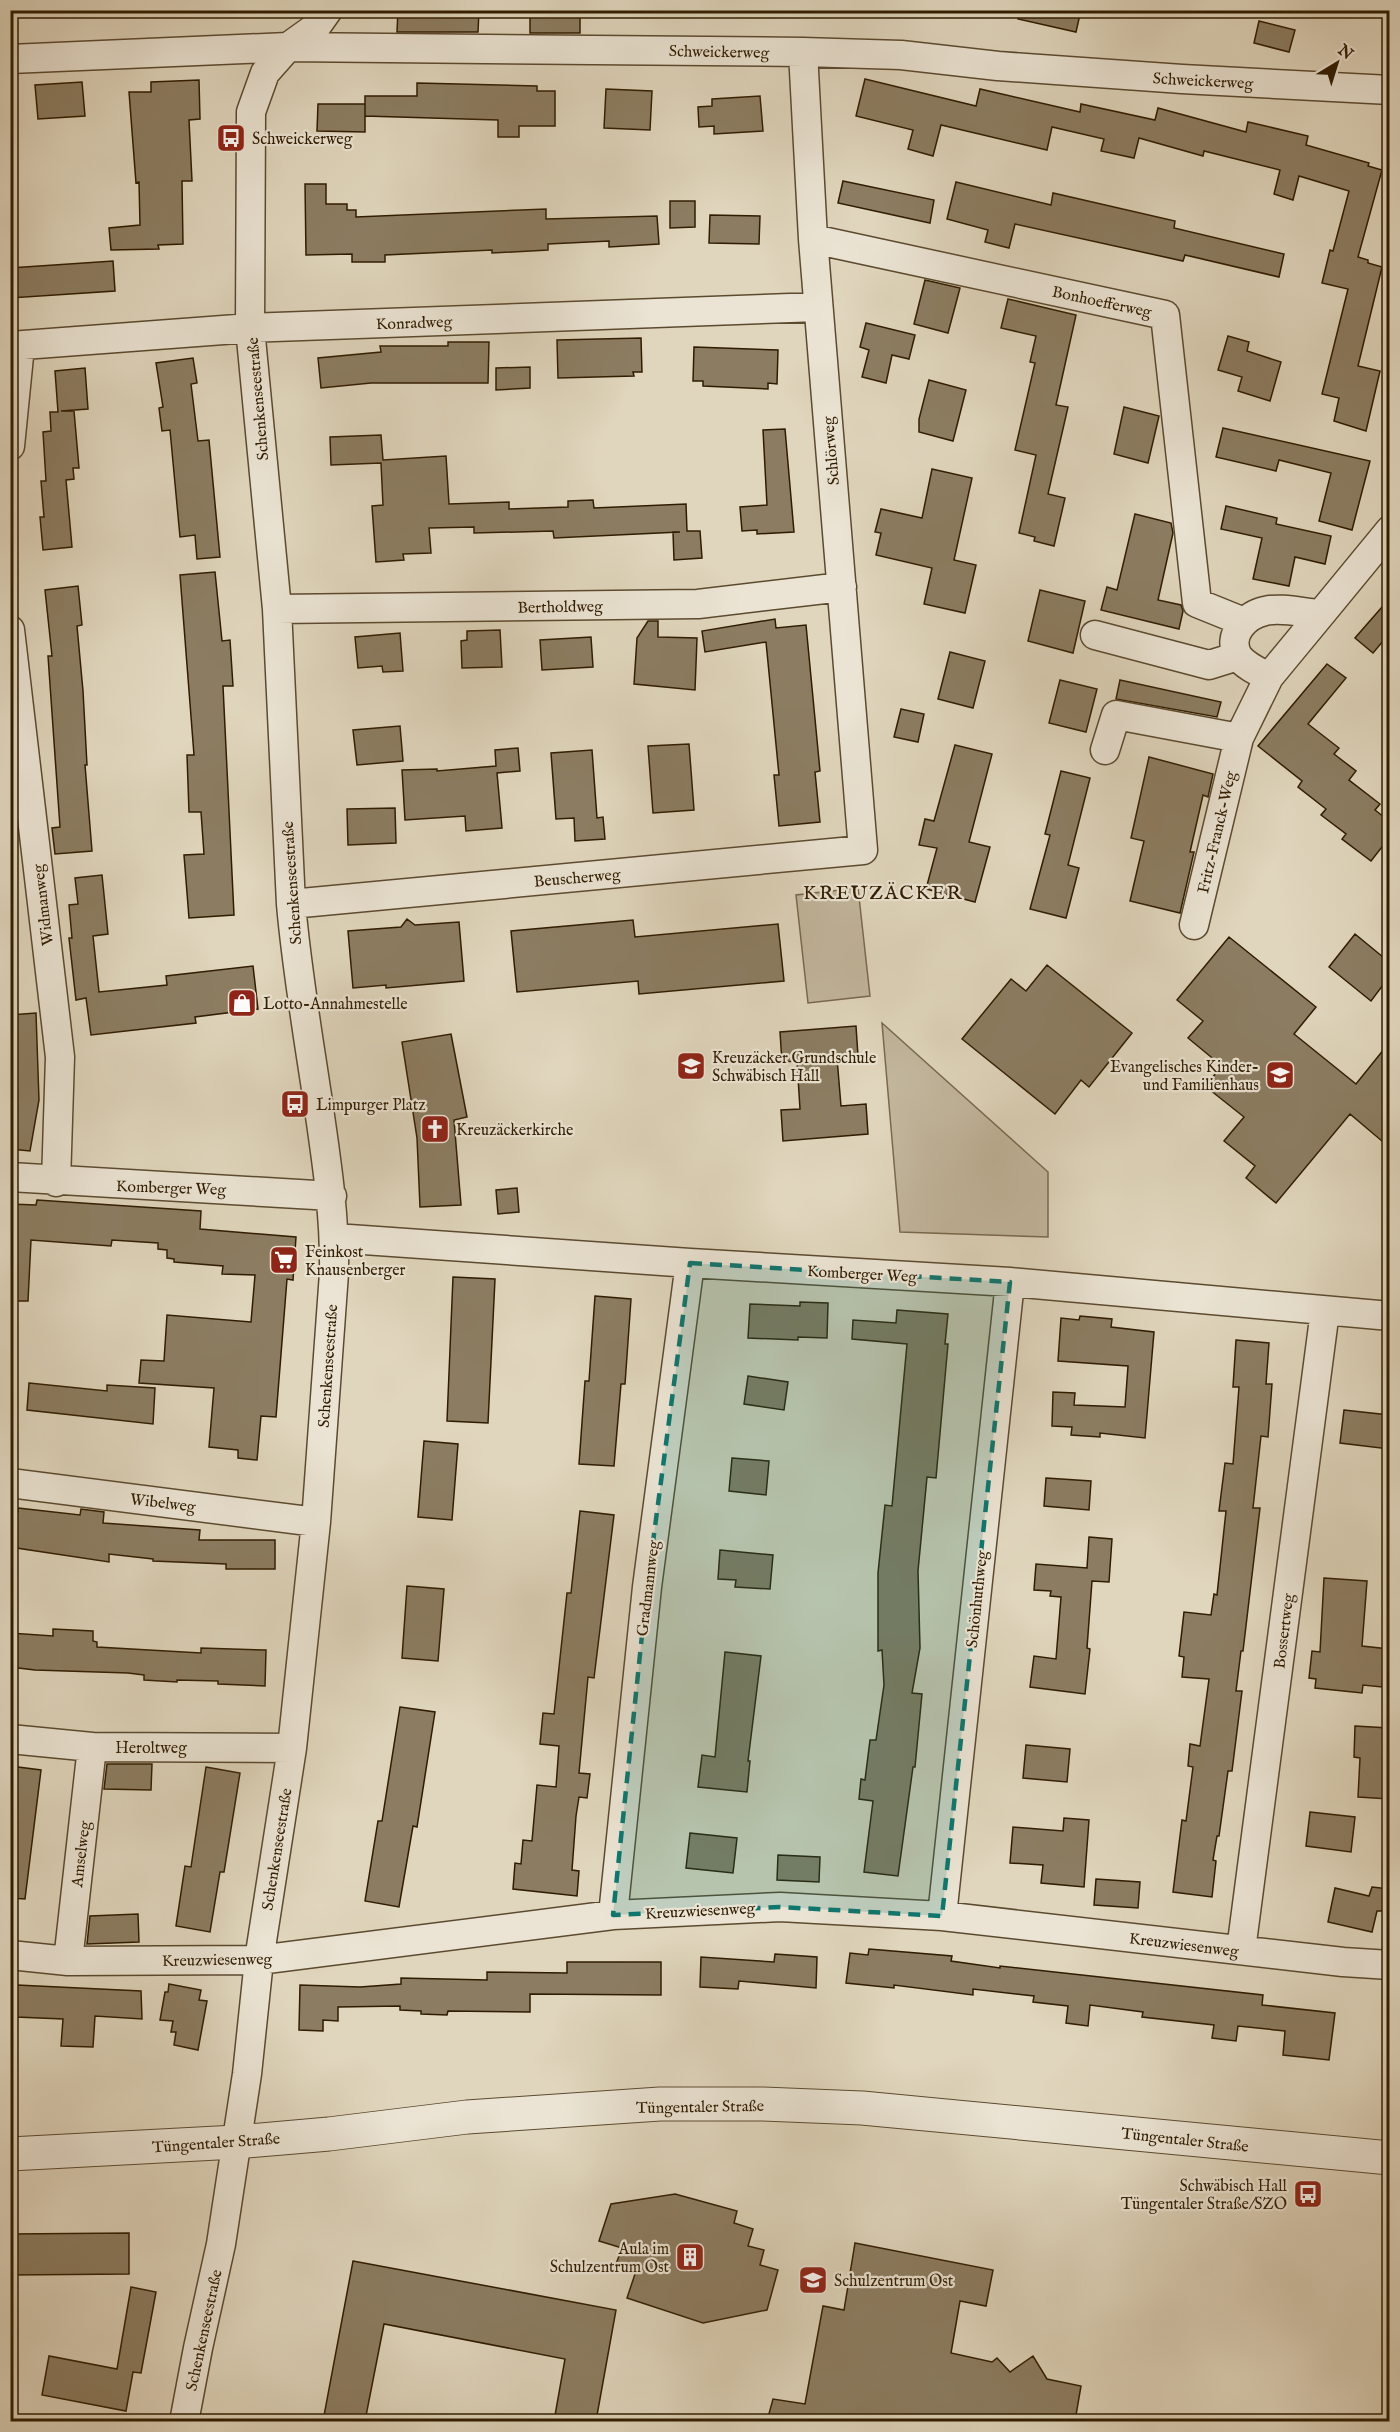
<svg xmlns="http://www.w3.org/2000/svg" width="1400" height="2432" font-family="'IM FELL English',serif">
	<rect width="100%" height="100%" fill="#e0d6bd"/>
	<filter id="stains"><feTurbulence type="fractalNoise" baseFrequency=".00333" numOctaves="4"/><feColorMatrix values="0 0 0 0 .2 0 0 0 0 .09 0 0 0 0 .02 0 0 0 .5 -.17"/></filter>
	<radialGradient id="worn" r=".72"><stop offset=".6" stop-color="#630" stop-opacity="0"/><stop offset="1" stop-color="#630" stop-opacity=".3"/></radialGradient>
	<!-- green -->
	<path fill="#c2b69d" stroke="#79694e" stroke-width="1.5" d="M858,888L870,996L808,1003L796,895Z
		M882,1023L1048,1172V1237L900,1232Z"/>
	<!-- building -->
	<path fill="#8c7d62" stroke="#301c00" stroke-width="1.5" d="M398,10H479L478,32H397Z
		M530,10H580V33H530Z
		M1019,10H1081L1076,32L1018,19Z
		M1259,21L1295,30L1289,52L1254,43Z
		M865,79L976,106L980,89L1080,112L1081,104L1155,120L1158,108L1246,132L1248,122L1308,136L1306,145L1369,163L1368,166L1382,170L1358,257L1368,260V263L1382,267L1358,366L1380,371L1366,431L1334,421L1339,398L1322,394L1348,289L1322,283L1330,250L1333,251L1349,191L1299,176L1293,200L1274,194L1280,170L1204,151L1203,156L1139,138L1134,158L1101,151L1104,139L1052,127L1047,150L941,125L933,156L908,149L913,130L856,116Z
		M199,80L200,119L189,120L192,181H182L183,244L158,245L159,249L111,250L109,228L140,225L139,182L136,183L129,92H151V82Z
		M82,82L85,116L38,119L35,85Z
		M417,83L537,86V91H555V126H519V137H498V120L365,116V96H417Z
		M606,89L652,91L650,130L604,128Z
		M760,96L763,131L714,134V126L699,127L698,107L712,106V99Z
		M318,104H365V132L317,131Z
		M843,181L934,200L930,223L838,203Z
		M956,182L1051,205L1053,193L1175,221L1174,228L1284,254L1279,277L1185,255L1183,261L1015,224L1009,248L985,242L988,230L947,219Z
		M305,184H326V204H347V210H356V217L546,209V219L657,216L659,244L609,247V241L548,244V250L492,253V250L385,255V262H352V254L306,255Z
		M670,201H695V227L670,228Z
		M710,215L760,216L759,244L709,243Z
		M113,261L115,291L10,298V268Z
		M925,280L960,288L948,333L914,324Z
		M1008,299L1076,315L1056,405L1068,407L1048,494L1065,498L1054,546L1034,541L1035,537L1019,533L1036,455L1015,450L1035,363L1030,362L1036,336L1001,328Z
		M866,323L915,335L909,359L892,355L886,383L862,377L869,350L860,347Z
		M1228,336L1249,342L1247,351L1281,362L1270,401L1238,391L1242,377L1218,370Z
		M641,338L642,372H633L634,376L558,378L557,340Z
		M448,342H489L488,383H371L321,388L318,358L381,352L380,346H448Z
		M694,347L778,350L777,384L768,383V389L703,386V381H693Z
		M193,358L197,383L191,384L198,441L209,440L220,557L197,559L195,535L180,537L170,430L162,431L159,408L163,407L156,363Z
		M530,367V388L496,390V368Z
		M85,368L88,409L61,411H74L79,468H73L74,479L66,480L72,547L43,550L40,517H44L41,481H46L43,432L51,431L50,412H58L55,371Z
		M929,380L966,390L953,441L919,432V419Z
		M1124,407L1159,416L1148,463L1114,454Z
		M1223,428L1370,461L1352,530L1319,521L1331,473L1279,460L1276,471L1216,457Z
		M785,429L794,532L757,534V530L742,531L740,507L767,505L763,430Z
		M381,435L383,460L446,456L449,504L509,502V509L568,507V501L593,500L594,508L686,504L687,531H700L702,558L674,560L673,532H680L554,538L553,531L474,533V527L429,528L431,553L403,554L404,560L376,562L372,506L383,505L381,463L331,465L330,437Z
		M932,469L972,478L954,560L976,565L965,613L924,604L932,568L876,555L881,533L875,532L881,509L922,518Z
		M1226,506L1277,518L1276,524L1331,536L1325,564L1295,557L1289,586L1253,579L1262,538L1221,529Z
		M1135,514L1171,523L1173,533L1158,600L1181,605L1183,611L1179,629L1101,610L1107,587L1117,590Z
		M215,572L222,641L230,640L233,686H223L234,915L189,918L184,855L204,854L201,812H189L187,755H194L180,575Z
		M78,586L82,625L77,626L83,691L87,765H85L92,851L55,854L52,828L60,827L48,656H52L45,590Z
		M1040,590L1085,601L1073,653L1028,641Z
		M1389,599V634L1373,653L1355,638Z
		M775,619L776,628L806,625L820,771L815,772L820,822L779,826L774,775H779L766,642L705,652L702,631Z
		M648,621H658V637L697,638L695,690L634,684L637,638Z
		M500,630L502,667L462,668L461,641L467,640V631Z
		M400,633L403,671L383,672L382,666L358,668L355,637Z
		M591,637L593,667L542,670L540,640Z
		M950,652L985,661L973,708L938,699Z
		M1327,664L1346,678L1308,724L1339,748L1334,754L1356,771L1349,780L1380,804L1375,810L1389,821V838L1371,861L1342,839L1346,834L1321,815L1326,809L1298,787L1302,781L1258,746Z
		M1060,680L1097,689L1086,732L1049,723Z
		M1120,680L1221,702L1217,717L1116,699Z
		M901,709L924,714L918,742L894,737Z
		M400,726L403,761L357,765L353,730Z
		M689,744L694,810L653,813L648,746Z
		M955,745L992,754L969,842L990,847L975,902L926,889L937,848L919,845L925,819L934,821Z
		M518,748L520,771L497,773L502,828L466,831L465,816L405,820L402,770L437,769V771L496,766L495,750Z
		M592,750L597,818L603,817L605,839L575,841L574,818L556,819L551,753Z
		M1149,757L1213,774L1208,797L1203,795L1190,852H1194L1180,913L1130,901L1144,841L1131,838Z
		M1061,771L1090,778L1068,865L1079,868L1066,918L1030,909L1050,835L1045,834Z
		M395,808L396,843L348,845L347,809Z
		M102,875L108,934L93,936L99,992L167,985L166,976L253,966L258,1009L195,1017L196,1023L91,1035L86,998L76,1000L69,938H72L69,905L78,904L75,878Z
		M407,919L415,925L459,922L464,981L386,988V985L353,988L348,931L401,927Z
		M633,920L635,937L778,924L784,981L639,994L638,981L517,992L511,931Z
		M1355,934L1389,962V977L1371,1001L1329,967Z
		M1229,937L1316,1007L1294,1034L1356,1084L1389,1043V1147L1350,1114L1276,1203L1246,1178L1255,1166L1224,1141L1244,1117L1205,1086L1222,1066L1188,1038L1203,1021L1177,1000Z
		M1047,965L1132,1033L1089,1087L1081,1080L1055,1114L962,1039L1011,979L1026,991Z
		M36,1013L39,1100L30,1151L10,1149V1015Z
		M856,1026L858,1056L837,1058L841,1106L866,1104L868,1134L783,1141L781,1110L800,1109L797,1061L782,1062L780,1032Z
		M451,1034L467,1117L454,1120L461,1205L420,1207L417,1138L402,1042Z
		M517,1188L519,1212L498,1214L496,1190Z
		M37,1200L201,1211L200,1229L296,1237L293,1280L287,1279L276,1417L261,1416L257,1460L238,1458V1450L209,1447L214,1388L139,1383L141,1360L164,1361L167,1315L251,1322L255,1275L222,1274L223,1266L174,1262V1259L167,1258V1250L158,1249V1243L112,1240L111,1246L31,1240L28,1301H10V1204L36,1205Z
		M453,1277L495,1279L488,1423L447,1421Z
		M595,1296L631,1299L625,1384H621L614,1466L579,1464L585,1381H589Z
		M800,1302L828,1303L827,1338L798,1337V1340L748,1338L750,1304L800,1306Z
		M897,1310L948,1314L945,1344H948L936,1478L927,1477L918,1571L920,1648L912,1693L922,1694L915,1767H913L898,1876L864,1872L873,1801L859,1799L861,1779L865,1780L870,1740H876L884,1685L882,1650L878,1651V1573L885,1505L892,1506L907,1344L852,1339L853,1320L896,1323Z
		M1080,1316L1112,1319L1111,1327L1154,1332L1145,1438L1100,1433V1437L1071,1435L1072,1427L1052,1426L1053,1392L1075,1393L1074,1405L1125,1407L1128,1366L1058,1361L1061,1318L1079,1320Z
		M1236,1340L1269,1343L1266,1384H1272L1268,1437L1261,1436L1253,1508H1260L1243,1651H1241L1236,1691H1242L1232,1771H1228L1219,1836H1217L1213,1860L1216,1861L1212,1897L1173,1892L1182,1820L1186,1821L1193,1767L1188,1766L1190,1744L1200,1746L1209,1679L1182,1677L1184,1657L1179,1656L1184,1612L1211,1615L1214,1594L1217,1595L1226,1511H1219L1225,1463L1233,1464L1239,1387H1233Z
		M748,1376L788,1382L784,1410L744,1404Z
		M29,1383L107,1391V1385L155,1388L153,1424L27,1410Z
		M1344,1410L1389,1415V1449L1340,1443Z
		M424,1441L458,1444L452,1520L418,1517Z
		M732,1458L769,1461L766,1495L729,1491Z
		M1046,1478L1091,1481L1089,1510L1044,1506Z
		M18,1508L80,1515L81,1509L104,1512L103,1523L200,1530L199,1540H275V1569H226V1564L153,1561V1559L109,1554V1562L10,1547V1511L18,1512Z
		M580,1511L614,1515L594,1678L588,1677L579,1773L590,1774L587,1798L579,1797L576,1816L572,1870L579,1871L577,1896L513,1889L515,1863L521,1864L523,1840L532,1841L537,1785L556,1787L559,1746L540,1744L543,1713L554,1714L567,1593H571Z
		M1089,1537L1112,1539L1109,1582L1092,1581L1087,1648L1090,1649L1085,1694L1030,1687L1034,1656L1056,1659L1061,1597L1050,1596L1051,1591L1034,1590L1036,1564L1087,1568Z
		M720,1550L773,1555L770,1589L735,1587L736,1580L718,1579Z
		M1324,1578L1367,1581L1362,1646L1389,1649V1674H1383L1382,1687L1363,1685L1362,1693L1315,1688L1316,1679L1309,1678L1312,1651L1320,1652Z
		M407,1586L444,1589L438,1661L402,1658Z
		M53,1629L93,1631V1641L97,1642V1647L201,1653V1648L266,1650L265,1686L218,1684V1681L177,1680V1682L144,1680V1675L128,1673L35,1670L10,1667V1633L53,1636Z
		M725,1652L761,1656L748,1761H750L747,1792L698,1787L702,1755L715,1757Z
		M400,1707L435,1712L417,1827L413,1826L399,1907L365,1901L378,1821H382Z
		M1355,1726L1389,1728V1799L1358,1797L1360,1758L1354,1757Z
		M1026,1745L1070,1749L1067,1782L1023,1778Z
		M107,1764H152L151,1790L104,1789Z
		M10,1766L41,1770L25,1899L10,1898Z
		M206,1767L240,1773L224,1872H220L210,1932L176,1926L185,1866L191,1867Z
		M1310,1812L1355,1817L1351,1852L1306,1846Z
		M1064,1818L1089,1820L1084,1887L1041,1883L1043,1865L1010,1863L1013,1827L1063,1831Z
		M690,1833L737,1838L733,1873L686,1868Z
		M778,1855L820,1857L819,1882L777,1880Z
		M1096,1879L1140,1882L1138,1908L1094,1905Z
		M1372,1887L1389,1889V1911H1377L1372,1932L1328,1922L1335,1888L1369,1896Z
		M138,1914L139,1942L87,1944L90,1916Z
		M869,1949L952,1956L951,1961L1000,1968V1966L1263,1995L1262,2005L1335,2013L1329,2060L1283,2055L1285,2031L1238,2026L1236,2041L1212,2038L1214,2025L1142,2017L1143,2012L1090,2005L1088,2026L1066,2023L1068,2006L1033,2002L1034,1996L973,1989V1995L894,1985V1988L846,1983L850,1953L868,1955Z
		M775,1954L817,1957L816,1988L739,1981L738,1989L700,1987L701,1957L774,1962Z
		M567,1962H661V1995L530,1994V2012L448,2011L447,2015L421,2014V2011L400,2010V2006L338,2007V2021L323,2020V2031L299,2030L300,1985L360,1987L401,1984V1978L487,1980V1972L567,1973Z
		M169,1984L201,1990L199,2000L207,2001L198,2050L174,2045L176,2032H171L173,2021L160,2020L165,1992H168Z
		M17,1985L141,1991L142,2019L95,2016L93,2047L61,2046L63,2019L16,2017Z
		M675,2194L737,2211L734,2223L753,2229L748,2246L764,2250L760,2265L778,2270L767,2310L703,2323L627,2298L636,2271L616,2264L622,2248L599,2241L611,2204Z
		M129,2233V2274L10,2275V2234Z
		M855,2243L993,2270L986,2306L960,2301L951,2353L992,2362L997,2358L1010,2372L1033,2356L1047,2379L1081,2386L1075,2421H767L773,2399L805,2404L823,2306L844,2310Z
		M353,2261L616,2310L596,2421H554L565,2359L384,2324L365,2421H323Z
		M131,2287L156,2292L141,2373L133,2372L126,2411L42,2395L49,2356L117,2369Z"/>
	<g fill="none" stroke-linecap="round" stroke-linejoin="round">
		<!-- minor casing -->
		<g stroke="#5c4a2f" stroke-width="31">
			<path id="minor" d="M10,59L288,47L803,52L901,55L998,66L1182,79L1390,90
				M813,239L1165,315L1197,603L1244,622
				M10,346L250,328L818,307
				M10,446L20,346
				M277,609L698,604L842,587
				M10,630L60,1057L56,1182
				M1095,635L1209,665L1238,656
				M1269,677L1321,614
				M1105,750L1116,715L1239,738
				M291,904L863,850L813,239L803,52
				M1194,925L1239,738L1269,677C1259,672 1245,666 1238,656C1226,635 1246,615 1265,611C1281,607 1304,613 1321,614L1390,530
				M10,1177L332,1196
				M335,1238L690,1263L1010,1282L1390,1316
				M10,1483L316,1522
				M10,1739L92,1747L292,1748
				M613,1915L647,1587L690,1263
				M942,1916L1010,1282
				M1241,1950L1325,1311
				M10,1955L68,1961L259,1960L613,1915L780,1907L942,1916L1343,1962L1390,1965
				M68,1961L92,1747
				M184,2422L198,2348L221,2244L247,2074L259,1960L292,1748L316,1522L334,1273C335,1217 327,1164 319,1109C309,1041 297,973 291,904L277,609L250,328L251,112L265,73L288,47L316,27L328,10"/>
		</g>
		<!-- tertiary casing -->
		<g stroke="#5c4a2f" stroke-width="35">
			<path id="tertiary" d="M10,2154L236,2142L329,2134L467,2117L660,2104H763L862,2108L1390,2158"/>
		</g>
		<!-- minor -->
		<use href="#minor" stroke="#ebe4d4" stroke-width="28"/>
		<!-- tertiary -->
		<use href="#tertiary" stroke="#ebe4d4" stroke-width="33"/>
	</g>
	<!-- marked area -->
	<path fill="#0f766e" fill-opacity="0.2" stroke="#0f766e" stroke-width="4.5" stroke-dasharray="12 8" stroke-linejoin="round" d="M690,1263L1010,1282L942,1916L780,1907L613,1915L647,1587Z"/>
	<!-- icons -->
	<defs>
		<g id="bus-square" transform="scale(1.5)"><rect x="-9" y="-9" width="18" height="18" rx="4" fill="#8f2418" stroke="#ebe4d4"/><path d="M-5-6H5V4H4V6H2V4H-2V6H-4V4H-5ZM-3.5-4V0h7V-4ZM-3.5 1.2v1.5H-2V1.2ZM2 1.2v1.5H3.5V1.2Z" fill="#fff"/></g>
		<g id="shop-square" transform="scale(1.5)"><rect x="-9" y="-9" width="18" height="18" rx="4" fill="#8f2418" stroke="#ebe4d4"/><path d="M-5-2.5h2.3a2.7 3.5 0 0 1 5.4 0H5L5.5 6h-11ZM-1.5-2.5h3a1.5 2.3 0 0 0-3 0Z" fill="#fff"/></g>
		<g id="school-square" transform="scale(1.5)"><rect x="-9" y="-9" width="18" height="18" rx="4" fill="#8f2418" stroke="#ebe4d4"/><path d="M0-5L7-2L0 1L-7-2ZM-4 1L0 2.5L4 1V4Q0 6-4 4Z" fill="#fff"/></g>
		<g id="church-square" transform="scale(1.5)"><rect x="-9" y="-9" width="18" height="18" rx="4" fill="#8f2418" stroke="#ebe4d4"/><path d="M-1.2-6h2.4v3.5h3.3v2.4h-3.3V6h-2.4V-.1h-3.3v-2.4h3.3Z" fill="#fff"/></g>
		<g id="supermarket-square" transform="scale(1.5)"><rect x="-9" y="-9" width="18" height="18" rx="4" fill="#8f2418" stroke="#ebe4d4"/><path d="M-6-5.5h2.5l.6 2H6L4.5 2H-2.5L-4.4-4H-6ZM-1.5 3.2a1.3 1.3 0 1 0 .1 0ZM3 3.2a1.3 1.3 0 1 0 .1 0Z" fill="#fff"/></g>
		<g id="building-square" transform="scale(1.5)"><rect x="-9" y="-9" width="18" height="18" rx="4" fill="#8f2418" stroke="#ebe4d4"/><path d="M-4-6H4V6H1V3H-1V6H-4ZM-2.5-4.3h1.7v1.8h-1.7ZM.8-4.3h1.7v1.8H.8ZM-2.5-1h1.7V.8h-1.7ZM.8-1h1.7V.8H.8Z" fill="#fff"/></g>
	</defs>
	<g fill-rule="evenodd">
		<use href="#bus-square" x="231" y="138"/>
		<use href="#shop-square" x="242" y="1003"/>
		<use href="#school-square" x="691" y="1066"/>
		<use href="#school-square" x="1280" y="1075"/>
		<use href="#bus-square" x="295" y="1104"/>
		<use href="#church-square" x="435" y="1129"/>
		<use href="#supermarket-square" x="284" y="1260"/>
		<use href="#bus-square" x="1308" y="2194"/>
		<use href="#building-square" x="690" y="2257"/>
		<use href="#school-square" x="813" y="2280"/>
	</g>
	<g text-anchor="middle" stroke-width="4.5" stroke-linejoin="round" paint-order="stroke">
		<!-- street labels -->
		<g font-size="16" fill="#301c00" stroke="#ebe4d4">
			<text transform="translate(719 51) rotate(1)" y="6">Schweickerweg</text>
			<text transform="translate(1203 80) rotate(3)" y="6">Schweickerweg</text>
			<text transform="translate(1102 301) rotate(12)" y="6">Bonhoefferweg</text>
			<text transform="translate(414 322) rotate(-2)" y="6">Konradweg</text>
			<text transform="translate(257 399) rotate(-95)" y="6">Schenkenseestraße</text>
			<text transform="translate(830 451) rotate(-95)" y="6">Schlörweg</text>
			<text transform="translate(560 606) rotate(-1)" y="6">Bertholdweg</text>
			<text transform="translate(1216 832) rotate(-77)" y="6">Fritz-Franck-Weg</text>
			<text transform="translate(577 877) rotate(-5)" y="6">Beuscherweg</text>
			<text transform="translate(291 883) rotate(-94)" y="6">Schenkenseestraße</text>
			<text transform="translate(42 905) rotate(-97)" y="6">Widmanweg</text>
			<text transform="translate(171 1187) rotate(2)" y="6">Komberger Weg</text>
			<text transform="translate(862 1273) rotate(3)" y="6">Komberger Weg</text>
			<text transform="translate(327 1366) rotate(-86)" y="6">Schenkenseestraße</text>
			<text transform="translate(163 1502) rotate(7)" y="6">Wibelweg</text>
			<text transform="translate(647 1588) rotate(-83)" y="6">Gradmannweg</text>
			<text transform="translate(976 1599) rotate(-84)" y="6">Schönhuthweg</text>
			<text transform="translate(1283 1631) rotate(-83)" y="6">Bossertweg</text>
			<text x="151" y="1753">Heroltweg</text>
			<text transform="translate(276 1849) rotate(-81)" y="6">Schenkenseestraße</text>
			<text transform="translate(80 1854) rotate(-83)" y="6">Amselweg</text>
			<text transform="translate(700 1910) rotate(-3)" y="6">Kreuzwiesenweg</text>
			<text transform="translate(1184 1944) rotate(7)" y="6">Kreuzwiesenweg</text>
			<text transform="translate(217 1959) rotate(-1)" y="6">Kreuzwiesenweg</text>
			<text transform="translate(700 2106) rotate(-1)" y="6">Tüngentaler Straße</text>
			<text transform="translate(1185 2139) rotate(6)" y="6">Tüngentaler Straße</text>
			<text transform="translate(216 2142) rotate(-4)" y="6">Tüngentaler Straße</text>
			<text transform="translate(203 2330) rotate(-78)" y="6">Schenkenseestraße</text>
		</g>
		<!-- poi labels -->
		<g font-size="16" fill="#301c00" stroke="#ebe4d4" text-anchor="start">
			<text x="252" y="144">Schweickerweg</text>
			<text x="263" y="1009">Lotto-Annahmestelle</text>
			<text x="712" y="1063">Kreuzäcker Grundschule<tspan x="712" dy="18">Schwäbisch Hall</tspan></text>
			<text x="1259" y="1072" text-anchor="end">Evangelisches Kinder-<tspan x="1259" dy="18">und Familienhaus</tspan></text>
			<text x="316" y="1110">Limpurger Platz</text>
			<text x="456" y="1135">Kreuzäckerkirche</text>
			<text x="305" y="1257">Feinkost<tspan x="305" dy="18">Knausenberger</tspan></text>
			<text x="1287" y="2191" text-anchor="end">Schwäbisch Hall<tspan x="1287" dy="18">Tüngentaler Straße/SZO</tspan></text>
			<text x="669" y="2254" text-anchor="end">Aula im<tspan x="669" dy="18">Schulzentrum Ost</tspan></text>
			<text x="834" y="2286">Schulzentrum Ost</text>
		</g>
		<!-- quarter labels -->
		<g font-size="20" letter-spacing="1.5" fill="#301c00" stroke="#ebe4d4">
			<text x="883" y="899">KREUZÄCKER</text>
		</g>
	</g>
	<!-- margin -->
	<rect width="1400" height="2432" fill="none" stroke="#e0d6bd" stroke-width="36"/>
	<rect x="12" y="12" width="1376" height="2408" fill="none" stroke="#301c00" stroke-width="3"/>
	<rect x="18" y="18" width="1364" height="2396" fill="none" stroke="#301c00" stroke-width="1.5"/>
	<!-- north arrow -->
	<g transform="translate(1337 63) rotate(38)" stroke="#ebe4d4" stroke-width="4.5" paint-order="stroke">
	<path d="M0-4.5L10 22L0 15L-10 22Z" fill="#301c00"/>
	<text y="-9" font-size="16" font-weight="bold" text-anchor="middle" fill="#301c00">N</text>
	</g>
	<rect width="100%" height="100%" filter="url(#stains)"/>
	<rect width="100%" height="100%" fill="url(#worn)"/>
</svg>
